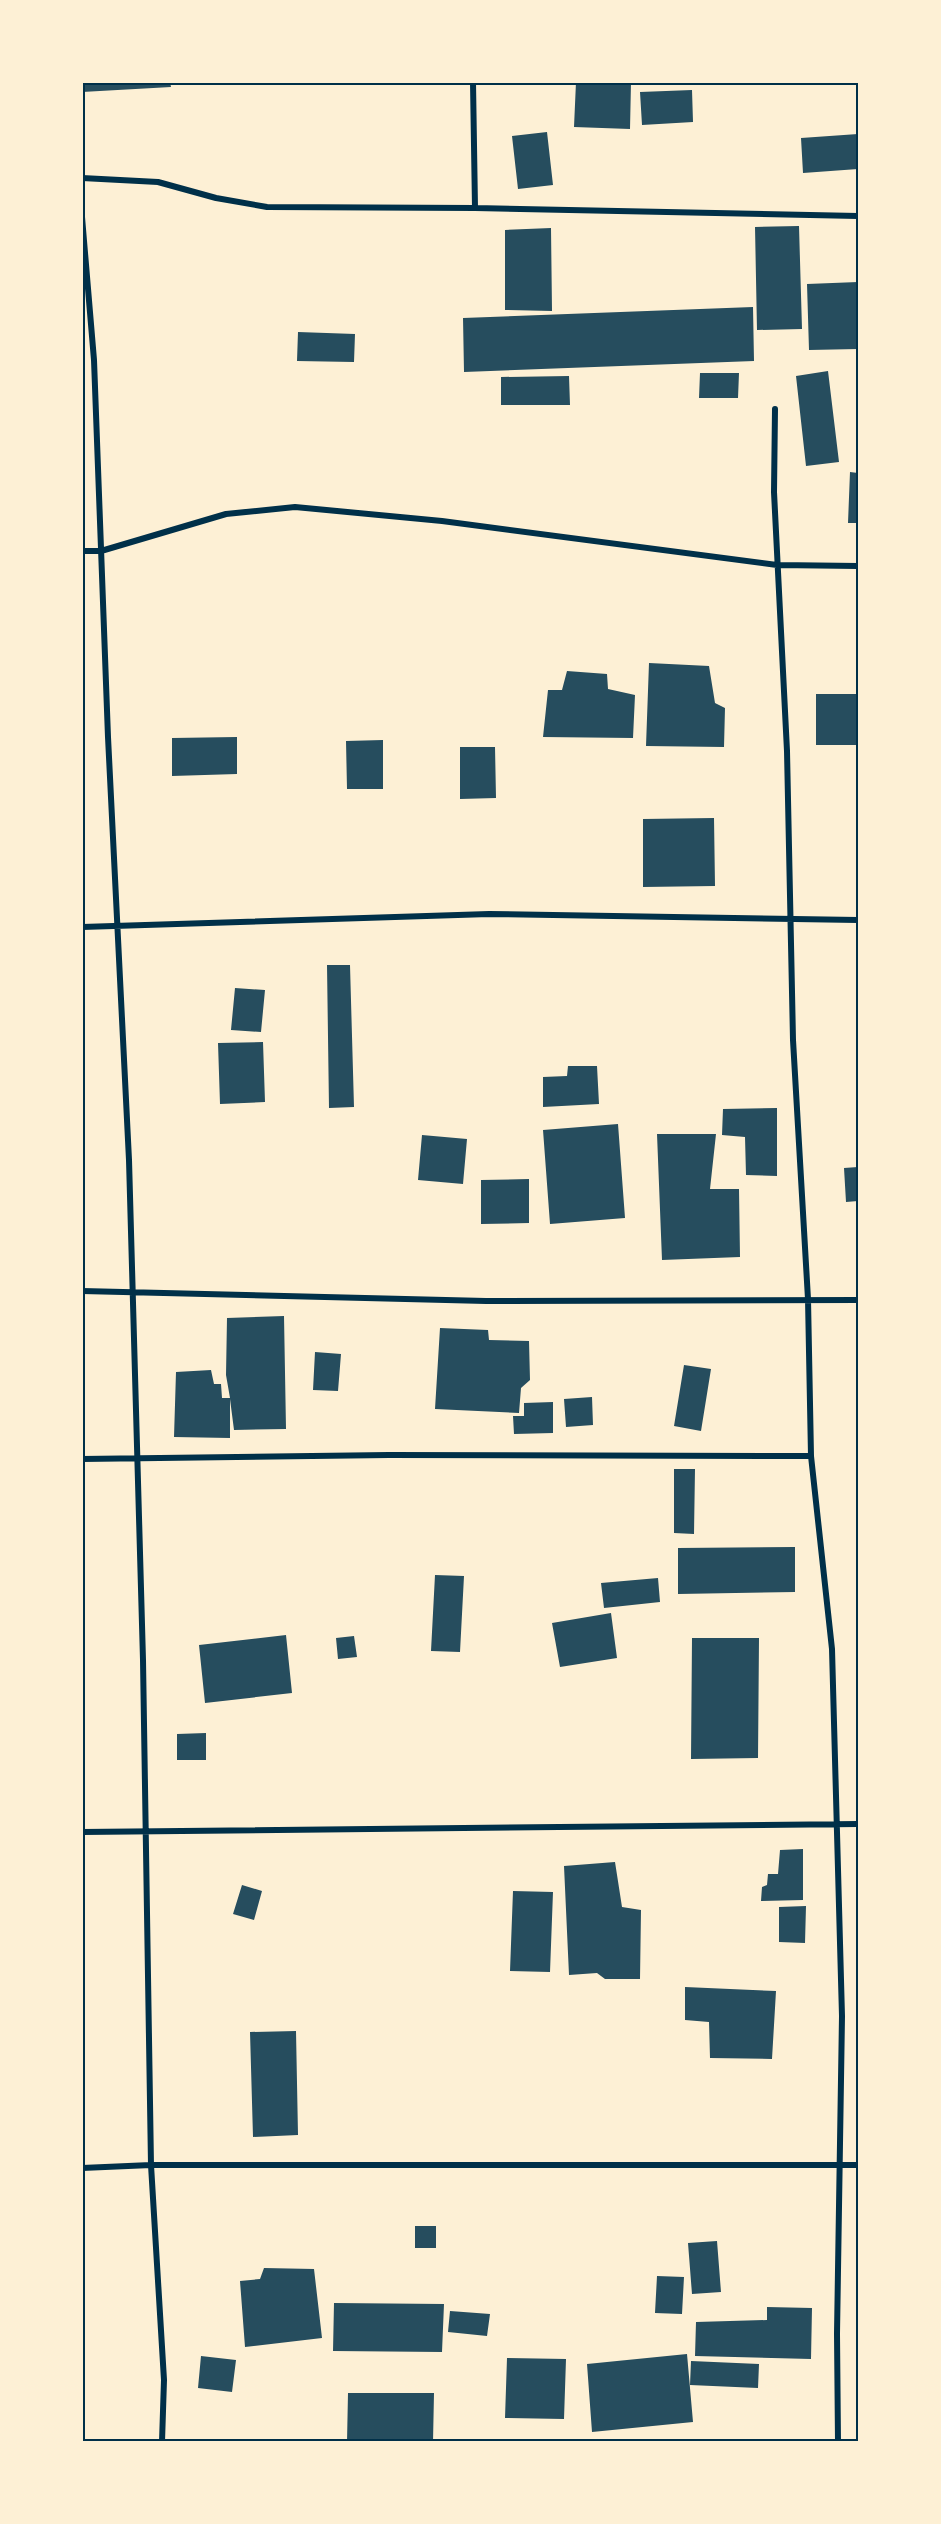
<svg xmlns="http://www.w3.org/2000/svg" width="941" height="2524" font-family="Arial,sans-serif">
	<rect width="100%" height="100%" fill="#fdf0d5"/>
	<!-- building -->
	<path fill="#264d5e" d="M82,82H170L171,87L82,92Z
		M576,82H631L630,129L574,127Z
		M639,82H681V85H639Z
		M692,90L693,122L642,125L640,92Z
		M547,132L553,185L518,189L512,136Z
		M858,134V169L803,173L801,138Z
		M799,226L802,329L757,330L755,227Z
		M551,228L552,311L505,310V230Z
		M858,282V349L809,350L807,284Z
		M753,307L754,361L464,372L463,318Z
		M298,332L355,334L354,362L297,361Z
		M828,371L839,462L806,466L796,376Z
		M700,373H739L738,398H699Z
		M569,376L570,405H501V377Z
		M850,472L858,473V523H848Z
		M649,663L709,666L715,703L725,708L724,747L646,746Z
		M567,671L607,674L608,689L635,695L633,738L543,737L548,690H562Z
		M816,694H858V745H816Z
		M237,737V774L172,776V738Z
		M383,740V789H347L346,741Z
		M460,747H495L496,798L460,799Z
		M714,818L715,886L643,887V819Z
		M327,965H350L354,1107L329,1108Z
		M235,988L265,990L261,1032L231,1030Z
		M263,1042L265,1102L220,1104L218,1043Z
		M568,1066H597L599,1104L543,1107V1077L567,1076Z
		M777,1108V1176L746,1175L745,1137L722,1135L723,1109Z
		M618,1124L625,1218L550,1224L543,1130Z
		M657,1134H716L710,1189H739L740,1257L662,1260Z
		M422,1135L467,1139L463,1184L418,1180Z
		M858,1167V1201L846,1202L844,1168Z
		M529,1179V1223L481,1224V1180Z
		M284,1316L286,1429L234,1430L230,1399V1438L174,1437L176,1372L211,1370L214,1384H221L222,1398H230L226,1375L227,1318Z
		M440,1328L488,1330L489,1340L529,1341L530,1380L521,1388L519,1413L435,1409Z
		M315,1352L341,1354L338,1391L313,1390Z
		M684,1365L711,1369L701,1431L674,1426Z
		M592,1397L593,1425L566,1427L564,1399Z
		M553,1402V1433L514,1434L513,1416H524V1403Z
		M674,1469H695L694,1534L674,1533Z
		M795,1547V1592L678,1594V1548Z
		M435,1575L464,1576L460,1652L431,1651Z
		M658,1578L660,1602L604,1608L601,1583Z
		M611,1613L617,1658L560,1667L552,1623Z
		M286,1635L292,1693L205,1703L199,1645Z
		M354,1636L357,1657L338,1659L336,1638Z
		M692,1638H759L758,1758L691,1759Z
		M206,1733V1760H177V1734Z
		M803,1849V1900L761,1901L762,1887L767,1885L768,1874H778L780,1850Z
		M615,1862L622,1907L641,1910L640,1979H605L597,1973L569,1975L564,1866Z
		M242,1885L262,1891L254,1920L233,1914Z
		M513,1891L553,1892L550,1972L510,1971Z
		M806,1906L805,1943L779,1942V1907Z
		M685,1987L776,1991L772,2059L710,2058L709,2022L685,2020Z
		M296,2031L298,2135L253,2137L250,2032Z
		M415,2226H436V2248H415Z
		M717,2241L721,2292L692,2294L688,2243Z
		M264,2268L314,2269L322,2338L245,2347L240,2281L260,2279Z
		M657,2276L684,2277L682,2314L655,2313Z
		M334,2303L444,2304L442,2352L333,2351Z
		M767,2307L812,2308L811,2359L695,2356L696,2322L767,2320Z
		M450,2311L490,2314L487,2336L448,2332Z
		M687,2354L693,2422L592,2432L587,2364Z
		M201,2356L236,2360L232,2392L198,2388Z
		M507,2358L566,2359L564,2419L505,2418Z
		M691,2361L759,2364L758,2388L690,2385Z
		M348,2393H434L433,2442H347Z"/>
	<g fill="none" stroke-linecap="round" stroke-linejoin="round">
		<!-- minor -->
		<path stroke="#003049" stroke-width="6" d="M473,82L475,208
			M82,178L158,182L216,198L267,207L475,208L858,216
			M82,217L94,360L108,737L129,1160L143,1660L151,2165L164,2380L162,2442
			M775,409L774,492L787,751L793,1040L808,1299L811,1456L832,1649L842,2016L837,2334L838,2442
			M82,551H101L226,514L295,507L442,521L777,565L858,566
			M82,927L489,914L858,920
			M82,1291L486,1301L858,1300
			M82,1459L389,1455L811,1456
			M82,1832L858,1824
			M82,2168L151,2165H858"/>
	</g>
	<!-- border -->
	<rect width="941" height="2524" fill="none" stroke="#fdf0d5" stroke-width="168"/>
	<rect x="84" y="84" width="773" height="2356" fill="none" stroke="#003049" stroke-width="2"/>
</svg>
